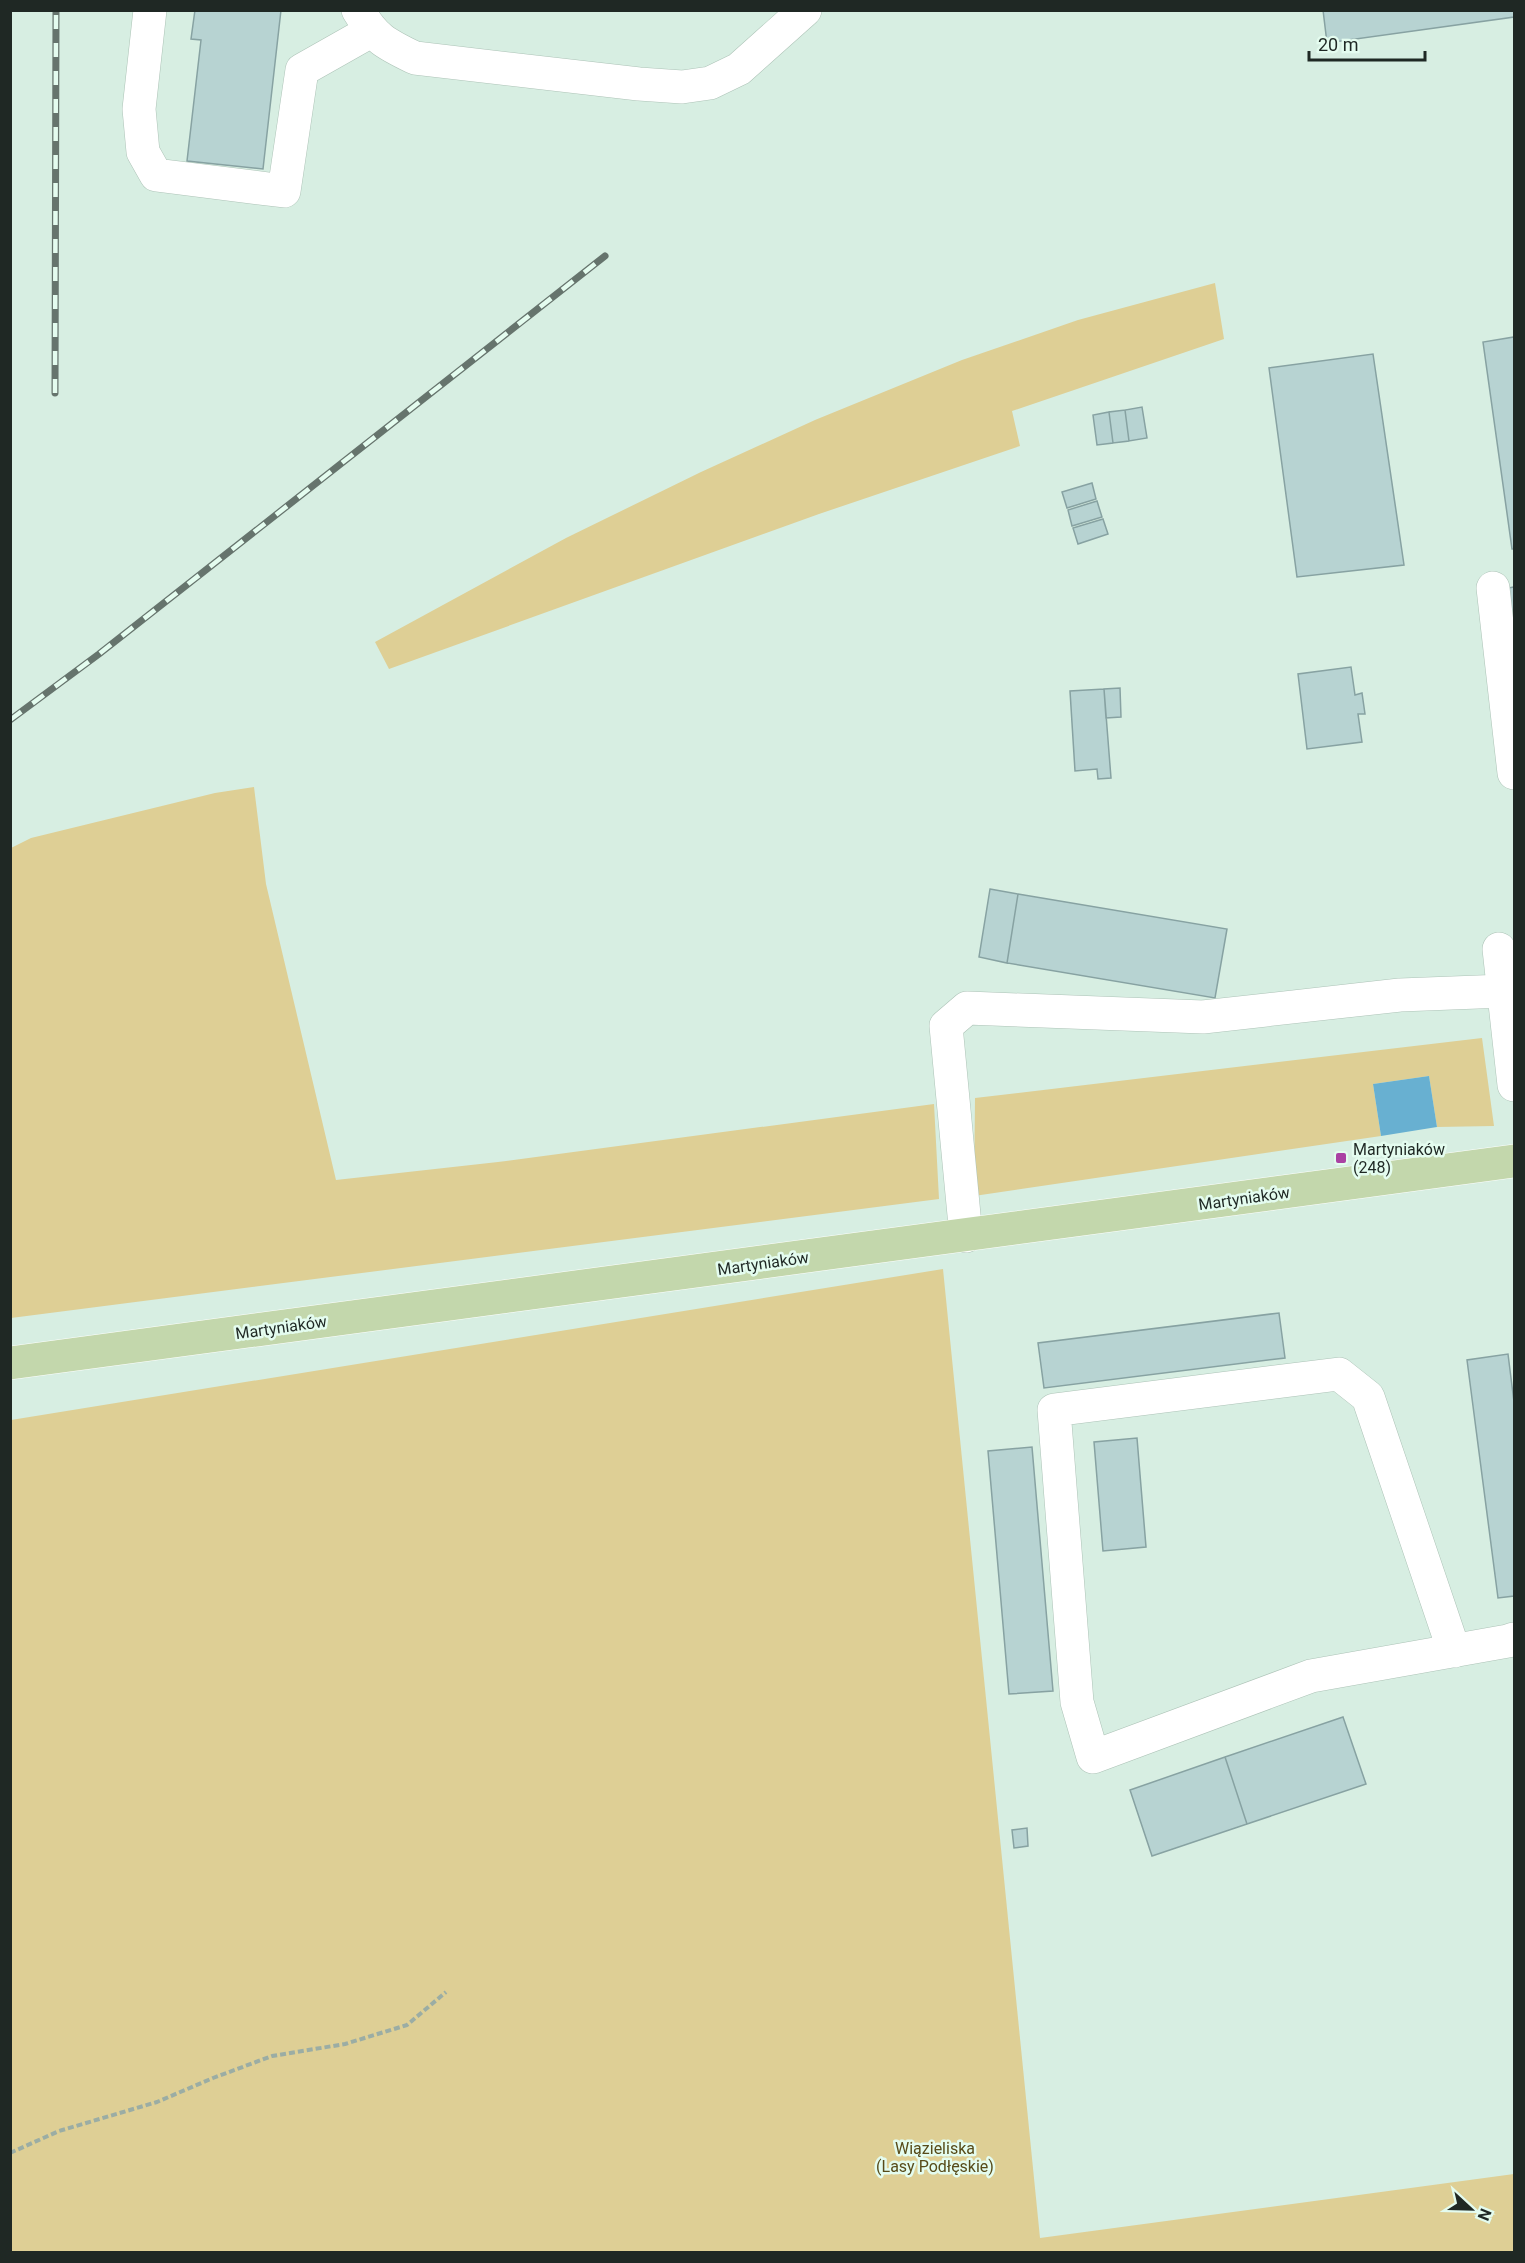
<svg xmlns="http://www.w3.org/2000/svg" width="1525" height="2263" font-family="Roboto,sans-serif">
	<rect width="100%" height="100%" fill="#d7eee2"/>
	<!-- green -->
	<path fill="#decf95" d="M1215,283L1224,339L1012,411L1020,446L819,514L389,669L375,642L566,538L701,472L815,420L962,360L1078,320Z
		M254,787L266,884L336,1180L498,1162L934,1104L939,1199L11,1318V848L31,838L215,793Z
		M1482,1038L1494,1126L1437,1127L1429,1076L1373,1084L1381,1136L974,1196L975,1098Z
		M943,1269L1040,2238L1514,2174V2252H11V1420Z"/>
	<!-- water -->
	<path fill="#68b0d1" d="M1429,1076L1437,1127L1381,1136L1373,1084Z"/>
	<!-- building -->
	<path fill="#b7d3d2" stroke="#87a2a2" stroke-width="1.5" d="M195,10H281L263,169L187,161L201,40L191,39Z
		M1323,10H1514V17L1327,43Z
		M1514,337V549H1512L1483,342Z
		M1373,354L1404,565L1297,577L1269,368Z
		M1142,407L1147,438L1129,441L1125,410Z
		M1125,410L1129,441L1113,443L1109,412Z
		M1109,412L1113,443L1097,445L1093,415Z
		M1092,483L1096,499L1067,508L1062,492Z
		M1097,501L1102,517L1072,526L1068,510Z
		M1103,519L1108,534L1078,544L1073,528Z
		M1514,587V639L1508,588Z
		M1351,667L1355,695L1362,693L1365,714H1358L1362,742L1307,749L1298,674Z
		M1120,688L1121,717L1106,718L1104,689Z
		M1104,689L1111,778L1098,779L1097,769L1075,771L1070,691Z
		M990,889L1018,894L1007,963L979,957Z
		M1018,894L1227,929L1215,998L1007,963Z
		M1279,1313L1285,1358L1044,1388L1038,1343Z
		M1508,1354L1514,1402V1596L1498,1598L1467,1360Z
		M1137,1438L1146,1547L1103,1551L1094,1442Z
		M1032,1447L1053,1691L1009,1694L988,1451Z
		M1343,1717L1366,1784L1247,1824L1225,1757Z
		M1225,1757L1247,1824L1152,1856L1130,1790Z
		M1027,1828L1028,1846L1014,1848L1012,1830Z"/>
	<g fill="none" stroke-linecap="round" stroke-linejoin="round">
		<!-- minor casing -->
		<g stroke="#adc3b7" stroke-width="34">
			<path id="minor" d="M150,10L139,109L143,152L156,175L284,191L302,70L371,31
				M358,10C375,39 386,44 415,58L639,84L682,87L710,83L739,69L805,10
				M1493,588L1514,773
				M1499,949L1514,1085
				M966,1236L946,1026L967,1008L1203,1017L1400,995L1504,991
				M1454,1651L1368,1397L1339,1374L1054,1410L1077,1702L1093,1757L1311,1676L1508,1641L1514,1639"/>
		</g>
		<!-- major casing -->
		<g stroke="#fff" stroke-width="34">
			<path id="major" d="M10,1363L1514,1161"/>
		</g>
		<!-- path -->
		<path stroke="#9bada4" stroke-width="4" stroke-dasharray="6 3" stroke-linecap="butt" d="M10,2153L59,2131L157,2102L213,2078L272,2056L345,2044L407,2025L446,1992"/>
		<!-- minor -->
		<use href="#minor" stroke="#fff" stroke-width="33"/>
		<!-- major -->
		<use href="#major" stroke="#c3d7ac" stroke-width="33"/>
		<!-- rail casing -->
		<g stroke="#66746d" stroke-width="7">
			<path id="rail" d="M55,393L56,10
				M10,720L99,654L605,256"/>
		</g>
		<!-- rail -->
		<use href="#rail" stroke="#e4fcef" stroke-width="4.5" stroke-dasharray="14" stroke-linecap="butt"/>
	</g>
	<!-- markers -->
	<rect fill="#aa41a3" stroke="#e4fcef" stroke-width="2" x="1335" y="1152" width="12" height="12" rx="3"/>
	<g text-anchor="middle" stroke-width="5" stroke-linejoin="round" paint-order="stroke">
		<!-- poi labels -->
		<g font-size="16" fill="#1f2824" stroke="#e4fcef" text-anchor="start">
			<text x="1353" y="1155">Martyniaków<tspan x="1353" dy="18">(248)</tspan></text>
		</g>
		<!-- street labels -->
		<g font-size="16" fill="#1f2824" stroke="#e4fcef">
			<text transform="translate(1244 1198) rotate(-8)" y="6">Martyniaków</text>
			<text transform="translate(763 1263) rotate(-8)" y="6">Martyniaków</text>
			<text transform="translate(281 1327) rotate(-8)" y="6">Martyniaków</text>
		</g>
		<!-- park labels -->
		<g font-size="16" fill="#574b19" stroke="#e4fcef">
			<text x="935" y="2154">Wiązieliska<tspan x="935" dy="18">(Lasy Podłęskie)</tspan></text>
		</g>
	</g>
	<!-- border -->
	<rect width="1525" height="2263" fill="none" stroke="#1f2824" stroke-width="24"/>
	<!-- north arrow -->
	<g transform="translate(1471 2209) rotate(112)" stroke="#e4fcef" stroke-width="4.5" paint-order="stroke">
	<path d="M0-4.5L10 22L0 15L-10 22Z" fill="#1f2824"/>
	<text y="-9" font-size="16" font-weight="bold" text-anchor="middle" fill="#1f2824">N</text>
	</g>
	<!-- scale -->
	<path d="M1309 51v9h116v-9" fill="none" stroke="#1f2824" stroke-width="3"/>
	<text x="1318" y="51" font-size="18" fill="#1f2824" stroke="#e4fcef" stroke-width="4.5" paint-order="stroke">20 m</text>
</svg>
